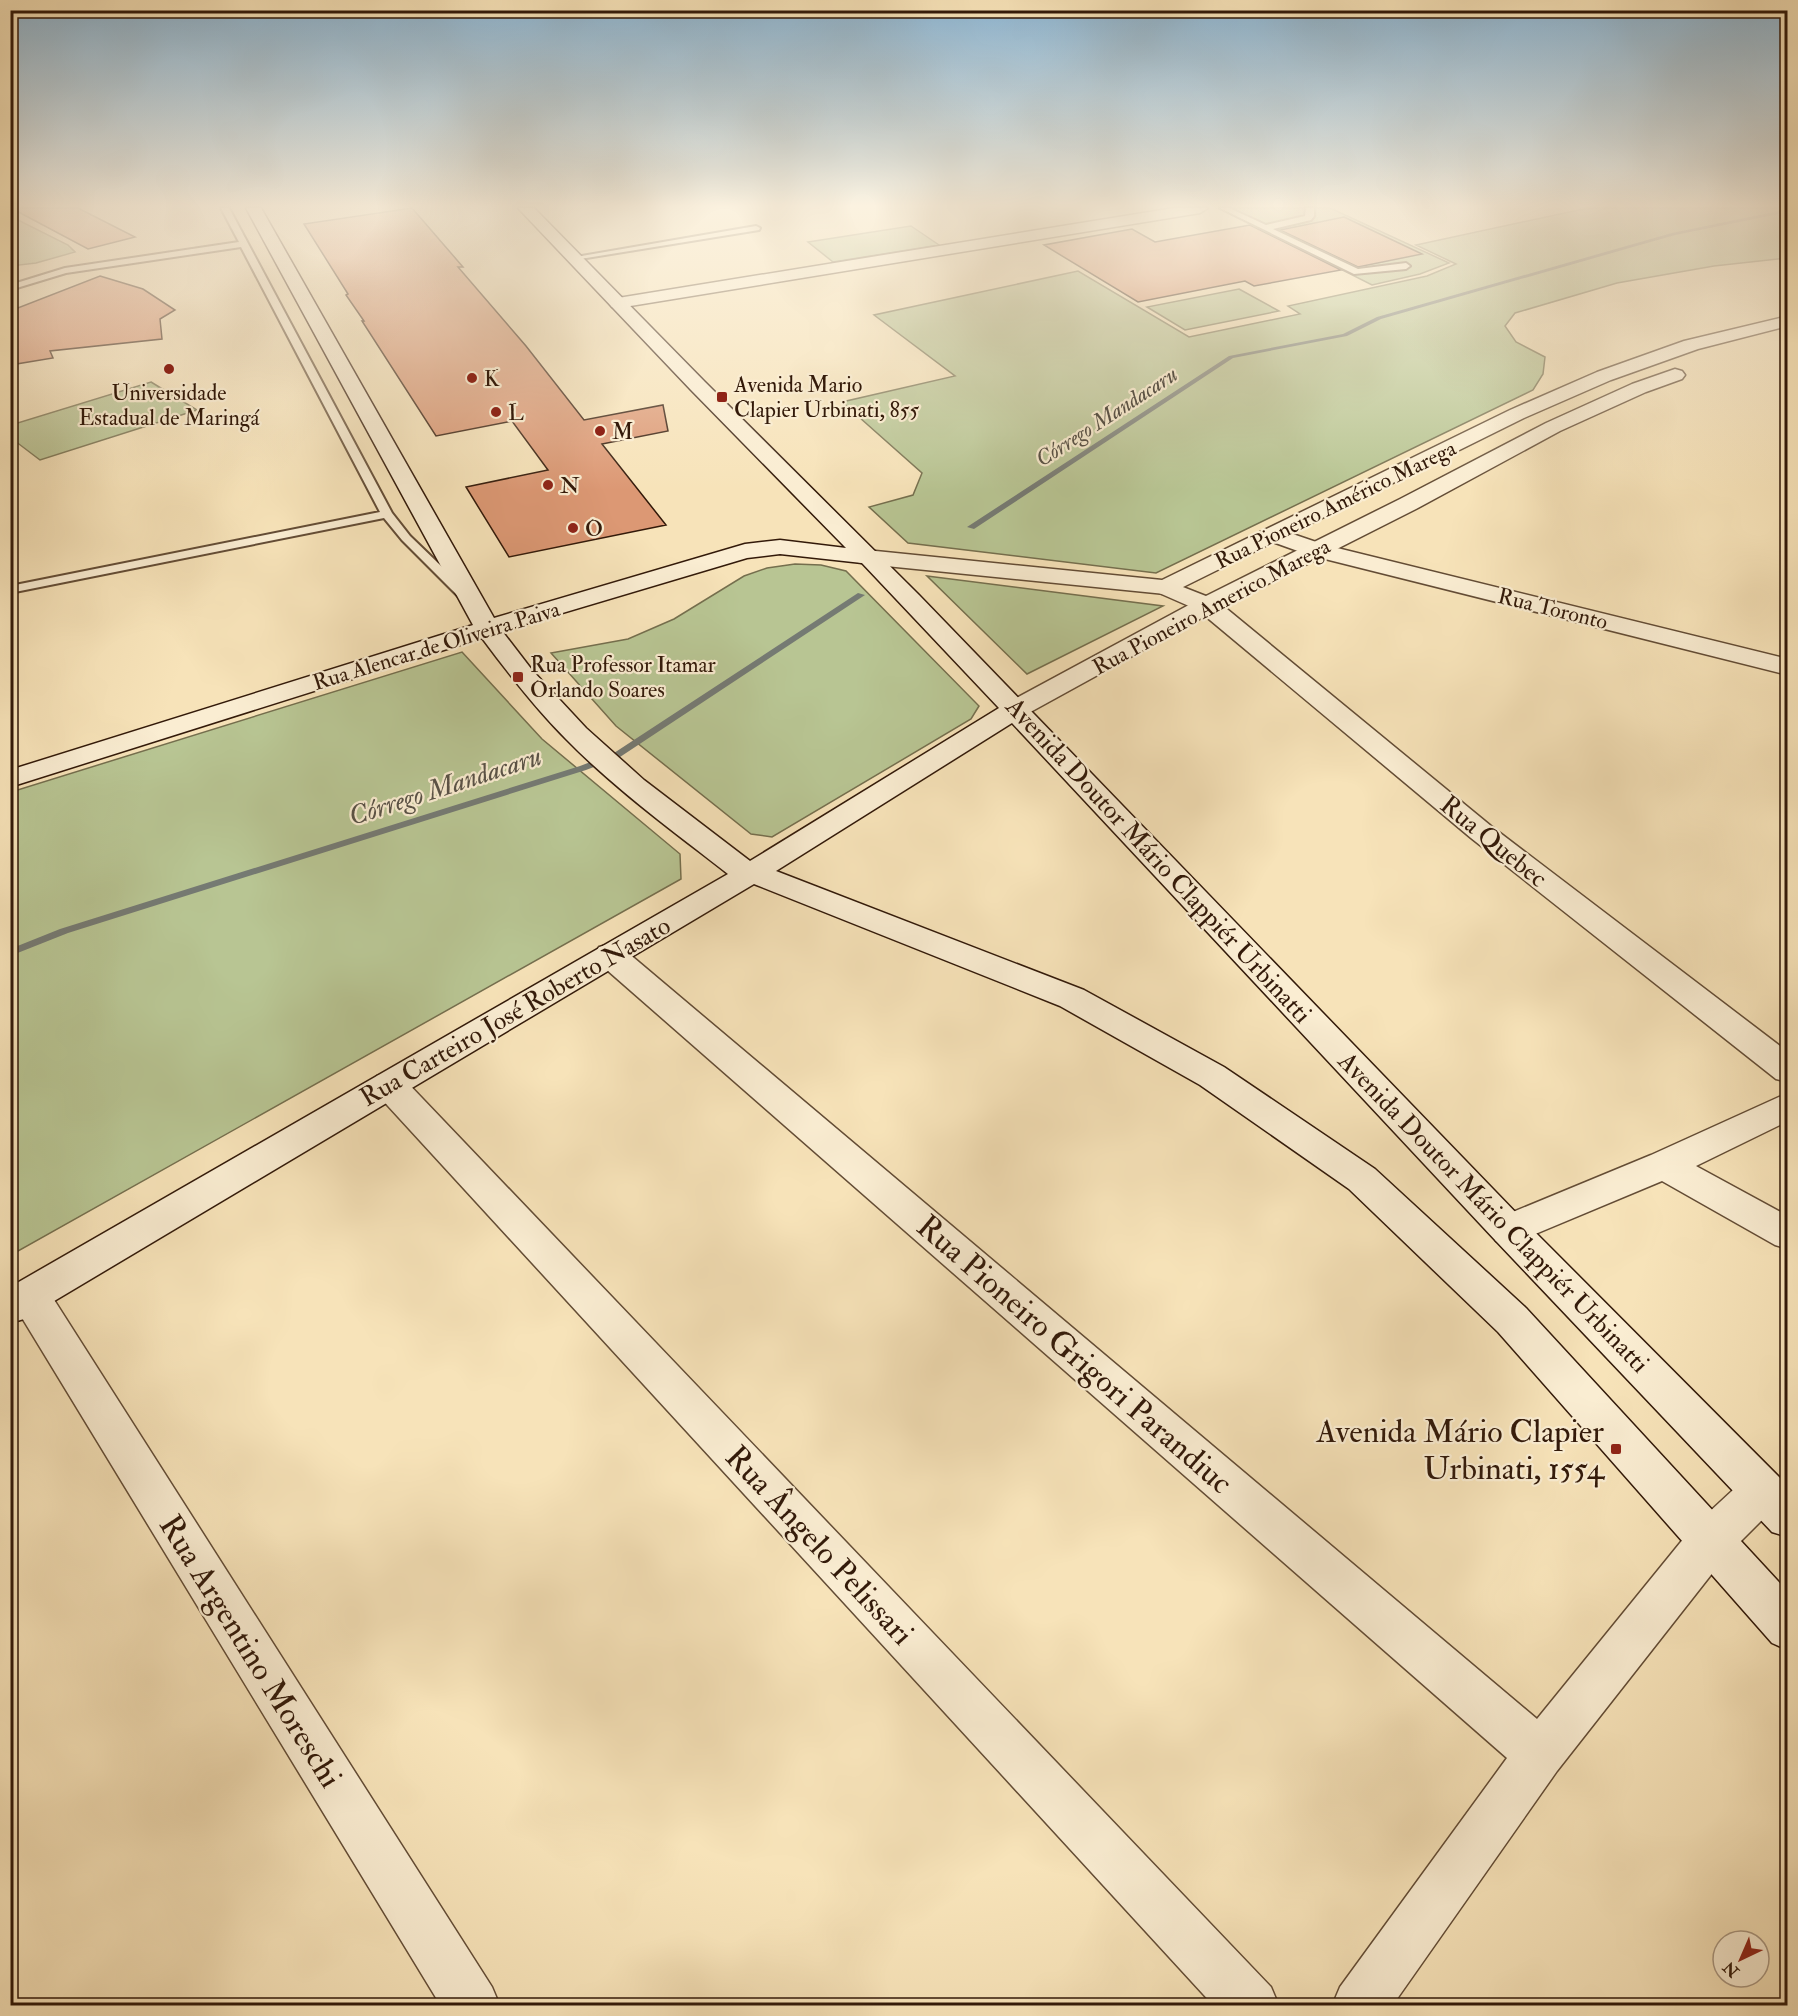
<svg xmlns="http://www.w3.org/2000/svg" width="1798" height="2016" font-family="'IM FELL Double Pica',serif">
	<rect width="100%" height="100%" fill="#f7e3b9"/>
	<filter id="stains"><feTurbulence type="fractalNoise" baseFrequency=".00333" numOctaves="4"/><feColorMatrix values="0 0 0 0 .2 0 0 0 0 .09 0 0 0 0 .02 0 0 0 .5 -.17"/></filter>
	<radialGradient id="worn" r=".72"><stop offset=".6" stop-color="#630" stop-opacity="0"/><stop offset="1" stop-color="#630" stop-opacity=".3"/></radialGradient>
	<!-- green -->
	<path fill="#b8c593" stroke="#756f4e" stroke-width="1.5" d="M1220,208H1330L1449,263L1420,274L1372,285Z
		M1588,208H1787V258L1714,266L1617,283L1515,313L1505,326L1516,342L1545,357L1543,374L1533,390L1156,573L908,543L869,507L913,495L922,473L842,402L955,376L874,315L1078,271L1189,337L1300,314L1288,306L1427,276L1456,264L1416,245Z
		M10,216L68,245L75,252L36,263L11,266Z
		M911,226L939,245L833,262L808,242Z
		M1239,289L1279,311L1185,330L1147,307Z
		M151,382L197,410L40,460L11,438V425Z
		M795,564L821,565L846,571L979,706L971,719L772,837L751,834L616,726L551,653L628,639L674,619L744,576L767,568Z
		M927,576L1163,606L1027,674Z
		M462,652L542,739L680,854L681,879L11,1255V792Z"/>
	<g fill="none" stroke-linecap="round" stroke-linejoin="round">
		<!-- stream -->
		<path fill="#757a73" fill-rule="evenodd" d="M1788,209V212L1675,235L1381,319L1347,336L1233,358L974,529L967,527L1229,356L1343,334L1377,317L1672,233Z
			M858,593L865,595L620,757L586,770L68,933L10,956V949L60,929L580,766L614,753Z"/>
	</g>
	<!-- building -->
	<path fill="#dc9874" stroke="#321909" stroke-width="1.5" d="M11,208H78L135,237L88,249Z
		M412,208L463,267H458L526,346L584,420L663,405L668,431L602,444L666,525L509,557L466,487L548,470L512,421L436,436L362,321H364L346,295L348,294L304,224Z
		M1344,217L1422,254L1358,267L1280,230Z
		M1250,225L1341,270L1254,286L1245,281L1138,302L1044,245L1132,229L1155,242Z
		M100,276L143,289L175,310L160,319L162,339L50,351L53,358L10,365V311Z"/>
	<g fill="none" stroke-linecap="round" stroke-linejoin="round">
		<!-- service casing -->
		<g stroke="#634c35" stroke-width="4">
			<path id="service" d="M221,208H229L392,513L410,536L466,590V596H458L402,540L384,518L10,593V586L380,512L241,247L66,273L10,290V285L65,268L239,242Z
				M1220,208H1229L1266,225L1305,216L1306,208H1314V216L1311,220L1273,229L1358,269L1406,263L1410,266L1406,269L1354,274Z
				M756,226L760,228L759,230L574,260L570,258Z"/>
		</g>
		<!-- minor casing -->
		<g stroke="#634c35" stroke-width="3">
			<path id="minor" d="M1174,208H1208L1200,213L618,308L612,307L609,303L612,299L618,298Z
				M1275,528L1325,545L1788,659V675L1309,555L1267,540L1264,535L1267,530Z
				M1165,580L1216,600L1491,826L1788,1052V1082L1776,1079L1471,838L1198,610L1157,592L1153,587L1157,582Z
				M610,944L621,947L1537,1719L1693,1527L1747,1477L1762,1471L1777,1477L1784,1491L1777,1505L1725,1557L1557,1771L1392,2006H1332L1340,1987L1507,1758L599,963L594,955L599,947Z
				M389,1072L401,1076L1271,1987L1279,2006H1214L377,1094L372,1085L377,1076Z
				M1788,1093V1121L1696,1166L1788,1216V1249L1775,1245L1662,1181L1509,1245L1496,1241L1490,1230L1496,1219L1651,1155Z
				M30,1280L44,1284L492,1987L500,2006H441L16,1308L10,1296L16,1284Z"/>
		</g>
		<!-- tertiary casing -->
		<g stroke="#634c35" stroke-width="3">
			<path id="tertiary" d="M1788,316V326L1698,349L1611,380L1524,418L1173,592L1165,594L866,564L858,562L854,557L858,552L866,550L1162,580L1510,410L1597,372L1684,341Z
				M1675,369L1682,371L1685,375L1682,379L1646,392L1560,431L1416,509L1216,610L1025,715L1016,717L1007,715L1003,709L1007,703L1198,600L1400,499L1546,423L1632,384Z"/>
		</g>
		<!-- secondary casing -->
		<g stroke="#321909" stroke-width="3">
			<path id="secondary" d="M246,208H261L494,618L745,544L780,540L846,548L691,390L518,208H534L705,382L919,595L1522,1219L1788,1486V1537L1772,1532L1496,1241L1012,723L776,871L1084,990L1224,1067L1375,1169L1526,1308L1788,1592V1650L1772,1643L1498,1332L1349,1189L1200,1085L1060,1006L754,884L24,1319L10,1323V1287L728,874C673,831 615,789 566,739C535,708 508,673 482,638L10,787V770L473,625ZM780,554L862,563L999,708L750,861L644,780L586,728L532,670L502,631L747,558Z"/>
		</g>
		<!-- service -->
		<use href="#service" fill="#faedd2" fill-rule="evenodd"/>
		<!-- minor -->
		<use href="#minor" fill="#faedd2" fill-rule="evenodd"/>
		<!-- tertiary -->
		<use href="#tertiary" fill="#faedd2" fill-rule="evenodd"/>
		<!-- secondary -->
		<use href="#secondary" fill="#faedd2" fill-rule="evenodd"/>
	</g>
	<!-- sky -->
	<linearGradient id="sky" x2="0" y2="1"><stop stop-color="#8cb7d6"/><stop offset="0.42" stop-color="#fbf2e0"/><stop offset="1" stop-color="#fbf2e0" stop-opacity="0"/></linearGradient>
	<rect width="1798" height="490" fill="url(#sky)"/>
	<!-- markers -->
	<g fill="#8f2418" stroke="#faedd2" stroke-width="2">
		<circle cx="169" cy="369" r="6"/>
		<circle cx="472" cy="378" r="6"/>
		<rect x="716" y="391" width="12" height="12" rx="3"/>
		<circle cx="496" cy="412" r="6"/>
		<circle cx="600" cy="431" r="6"/>
		<circle cx="548" cy="485" r="6"/>
		<circle cx="573" cy="528" r="6"/>
		<rect x="512" y="671" width="12" height="12" rx="3"/>
		<rect x="1610" y="1443" width="12" height="12" rx="3"/>
	</g>
	<g text-anchor="middle" stroke-width="4.5" stroke-linejoin="round" paint-order="stroke">
		<!-- far-poi labels -->
		<g font-size="22" fill="#321909" stroke="#faedd2" text-anchor="start">
			<text x="484" y="386">K</text>
			<text x="734" y="392">Avenida Mario<tspan x="734" dy="25">Clapier Urbinati, 855</tspan></text>
			<text x="169" y="400" text-anchor="middle">Universidade<tspan x="169" dy="25">Estadual de Maringá</tspan></text>
			<text x="508" y="420">L</text>
			<text x="612" y="439">M</text>
			<text x="560" y="493">N</text>
			<text x="585" y="536">O</text>
			<text x="530" y="672">Rua Professor Itamar<tspan x="530" dy="25">Orlando Soares</tspan></text>
		</g>
		<!-- far-water labels -->
		<g font-size="22" font-style="italic" fill="#595247" stroke="#faedd2">
			<text transform="translate(1106 416) rotate(-33)" y="8">Córrego Mandacaru</text>
		</g>
		<!-- far-street labels -->
		<g font-size="22" fill="#321909" stroke="#faedd2">
			<text transform="translate(1335 504) rotate(-26)" y="8">Rua Pioneiro Américo Marega</text>
			<text transform="translate(1211 606) rotate(-28)" y="8">Rua Pioneiro Americo Marega</text>
			<text transform="translate(1553 608) rotate(14)" y="8">Rua Toronto</text>
			<text transform="translate(436 645) rotate(-17)" y="8">Rua Alencar de Oliveira Paiva</text>
		</g>
		<!-- street labels -->
		<g font-size="26" fill="#321909" stroke="#faedd2">
			<text transform="translate(1494 841) rotate(39)" y="9">Rua Quebec</text>
			<text transform="translate(1159 860) rotate(47)" y="9">Avenida Doutor Mário Clappiér Urbinatti</text>
			<text transform="translate(515 1011) rotate(-30)" y="9">Rua Carteiro José Roberto Nasato</text>
			<text transform="translate(1494 1212) rotate(46)" y="9">Avenida Doutor Mário Clappiér Urbinatti</text>
		</g>
		<!-- water labels -->
		<g font-size="27" font-style="italic" fill="#595247" stroke="#faedd2">
			<text transform="translate(445 786) rotate(-18)" y="9">Córrego Mandacaru</text>
		</g>
		<!-- near-street labels -->
		<g font-size="32" fill="#321909" stroke="#faedd2">
			<text transform="translate(1075 1354) rotate(41)" y="11">Rua Pioneiro Grigori Parandiuc</text>
			<text transform="translate(820 1545) rotate(47)" y="11">Rua Ângelo Pelissari</text>
			<text transform="translate(251 1651) rotate(58)" y="11">Rua Argentino Moreschi</text>
		</g>
		<!-- near-poi labels -->
		<g font-size="32" fill="#321909" stroke="#faedd2" text-anchor="end">
			<text x="1604" y="1442">Avenida Mário Clapier<tspan x="1604" dy="37">Urbinati, 1554</tspan></text>
		</g>
	</g>
	<!-- margin -->
	<rect width="1798" height="2016" fill="none" stroke="#f7e3b9" stroke-width="36"/>
	<rect x="12" y="12" width="1774" height="1992" fill="none" stroke="#321909" stroke-width="3"/>
	<rect x="18" y="18" width="1762" height="1980" fill="none" stroke="#321909" stroke-width="1.5"/>
	<!-- north arrow -->
	<g transform="translate(1741 1959) rotate(224)"><circle r="28" fill="#faedd2" stroke="#aa9882" stroke-width="1.5"/>
	<path d="M0-4.5L10 22L0 15L-10 22Z" fill="#8f2418"/>
	<text y="-9" font-size="16" font-weight="bold" text-anchor="middle" fill="#321909">N</text>
	</g>
	<rect width="100%" height="100%" filter="url(#stains)"/>
	<rect width="100%" height="100%" fill="url(#worn)"/>
</svg>
